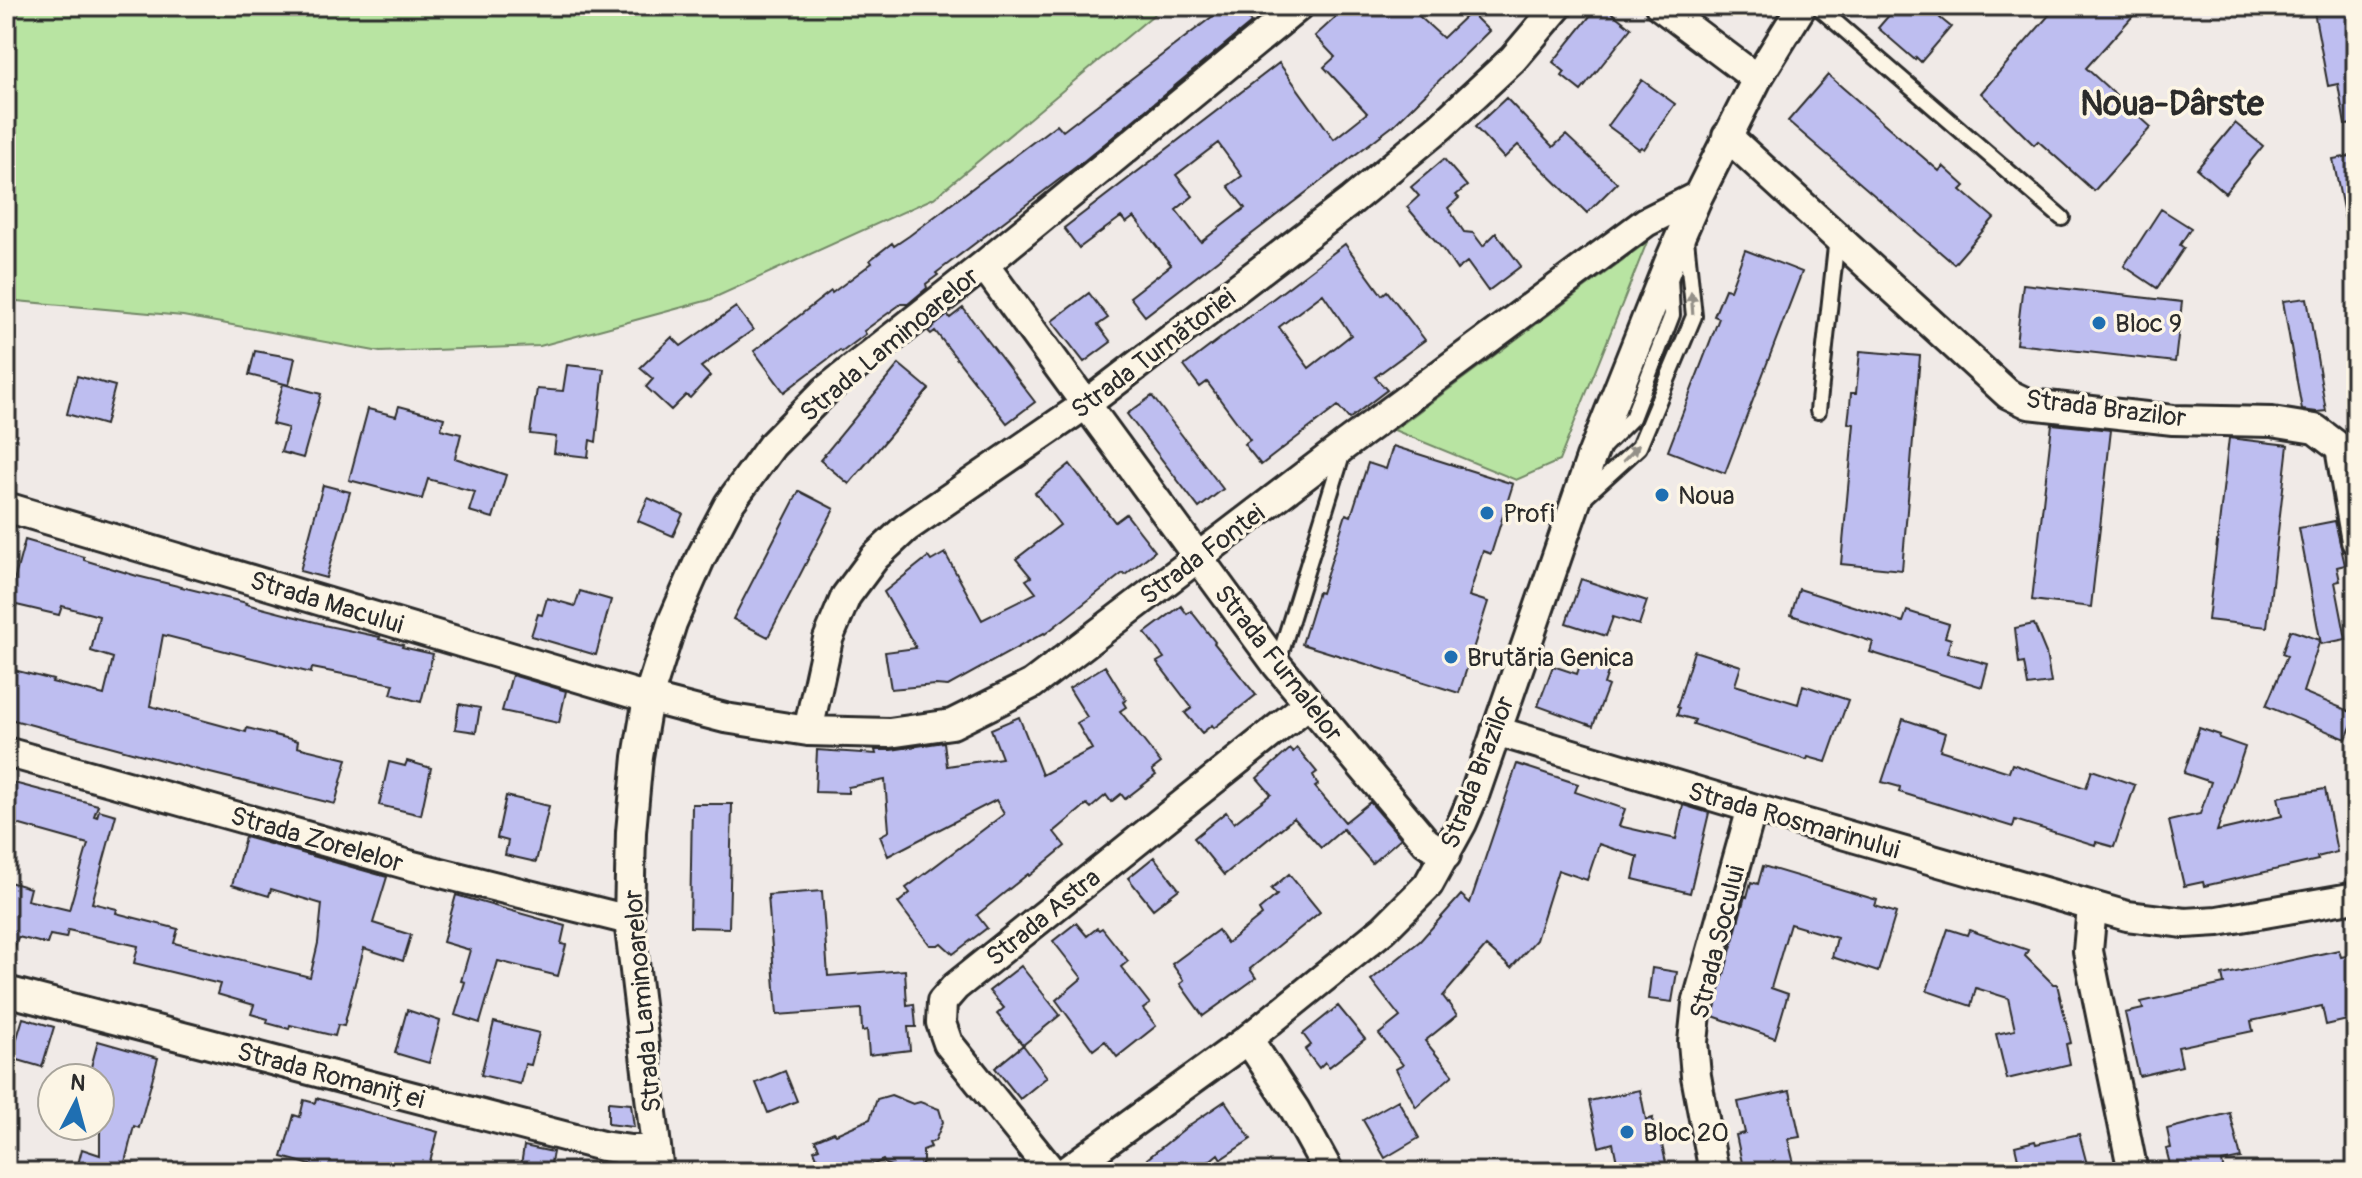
<svg xmlns="http://www.w3.org/2000/svg" width="2362" height="1178" font-family="Pangolin,sans-serif">
	<rect width="100%" height="100%" fill="#f0eae7"/>
	<filter id="ink" filterUnits="userSpaceOnUse"><feTurbulence type="fractalNoise" baseFrequency=".0125" numOctaves="2"/><feDisplacementMap in="SourceGraphic" scale="16" xChannelSelector="R" yChannelSelector="G"/><feConvolveMatrix kernelMatrix="1 2 1 2 8 2 1 2 1" color-interpolation-filters="sRGB"/></filter>
	<g filter="url(#ink)">
		<!-- green -->
		<path fill="#b8e4a2" stroke="#728866" stroke-width="2" d="M6,6H1164L934,198L709,300L540,346L380,352L183,316L6,300Z
			M1647,242L1559,461L1516,480L1394,430Z"/>
		<!-- building -->
		<path fill="#bebef0" stroke="#2b2b2b" stroke-width="2" fill-rule="evenodd" d="M1226,6H1239L1251,23L1085,160L936,273L938,275L926,284L927,288L908,304H901L883,317L864,331L866,334L842,352L840,350L784,392L754,351L831,291L832,293L872,263L870,260L892,243L894,246L909,236L1057,124L1063,131Z
			M1348,6H1408L1443,38L1470,12L1489,31L1394,125L1145,316L1130,297L1171,265L1134,217L1126,223L1121,217L1079,248L1064,228L1279,63L1334,139L1367,113L1324,67L1335,57L1315,36ZM1218,143L1242,176L1228,186L1245,208L1201,242L1176,210L1193,196L1176,175Z
			M1598,6H1603L1631,28L1581,91L1562,76L1565,72L1553,62Z
			M1897,6H1951L1940,18L1951,27L1921,62L1916,57L1915,60L1878,28Z
			M2057,6H2142L2086,68L2151,127L2094,191L2038,141L2034,145L1981,93Z
			M2313,6H2356V124L2345,125L2338,84L2328,86Z
			M1828,75L1939,171L1943,166L1965,186L1961,190L1994,218L1954,264L1788,121Z
			M1642,80L1675,104L1644,149L1641,147L1639,149L1608,126Z
			M1506,98L1553,147L1566,135L1617,183L1587,213L1518,145L1504,158L1475,127Z
			M2235,123L2263,146L2225,193L2197,169Z
			M2356,155V223L2346,224L2333,159Z
			M1444,159L1467,186L1456,195L1459,198L1448,208L1464,232L1473,233L1483,246L1496,233L1521,266L1488,291L1467,262L1457,270L1445,252L1407,207L1419,196L1411,187Z
			M2161,209L2191,228L2180,245L2184,248L2157,288L2124,266Z
			M1345,244L1382,295L1387,291L1425,340L1375,377L1387,390L1349,419L1338,406L1261,465L1244,444L1250,440L1207,382L1200,387L1184,366ZM1323,294L1351,335L1309,368L1279,327Z
			M1745,250L1802,272L1725,473L1668,451L1719,318L1714,316L1725,289L1730,290Z
			M2023,284L2182,302L2175,362L2016,344Z
			M1089,293L1108,318L1098,325L1111,342L1084,362L1052,321Z
			M2307,298L2326,411L2317,412L2302,410L2283,301Z
			M736,307L753,330L701,367L710,376L690,398L686,395L671,410L646,387L653,379L640,368L672,337L681,346Z
			M963,308L1035,402L1007,423L935,331L931,334L928,331L948,315L950,318Z
			M255,351L295,358L289,385L249,375Z
			M1860,351L1920,356L1902,570L1841,564L1854,424L1848,423L1850,406L1851,393H1856Z
			M899,364L929,389L849,484L820,460Z
			M567,365L604,369L596,442L590,440L588,457L554,453L556,437L530,434L537,389L563,391Z
			M77,376L115,386L105,425L67,414Z
			M283,384L321,394L303,458L281,452L288,428L272,424Z
			M1152,396L1223,489L1199,508L1127,414Z
			M399,406L444,418L441,429L461,434L455,458L506,475L493,518L469,511L475,492L428,479L422,499L349,480L368,409L396,416Z
			M2052,424L2111,430L2091,607L2032,600Z
			M2229,438L2288,445L2267,627L2208,620Z
			M1393,446L1513,484L1491,554L1483,551L1469,596L1488,602L1459,693L1302,644L1318,592L1321,593L1346,514L1351,516L1368,463L1386,469Z
			M1070,464L1115,522L1126,514L1155,551L1125,575L1123,573L1045,634L1044,633L948,686L935,685L891,689L885,652L916,648L884,592L928,557L931,561L945,553L982,620L1036,593L1026,580L1031,577L1016,559L1060,525L1035,493Z
			M323,485L350,492L326,578L300,571Z
			M799,491L834,509L768,637L733,619Z
			M648,498L683,514L673,536L638,521Z
			M2335,521L2345,565L2337,567L2340,581L2335,582L2346,639L2321,644L2299,528Z
			M25,540L84,557V560L137,576L247,603L246,604L323,624V625L380,637L379,639L403,645L402,647L433,654L421,702L391,694L394,684L312,668L311,673L163,635L150,706L246,732L247,728L298,741L297,747L347,759L335,804L202,771L6,718V668L53,680L52,682L104,695L113,658L91,651L99,616L62,606L59,615L8,603Z
			M1581,579L1647,601L1639,625L1613,617L1606,636L1566,623Z
			M1799,589L1903,622L1907,611L1949,624L1945,637L1951,639L1947,653L1988,664L1982,687L1870,652L1873,642L1791,615Z
			M580,591L611,600L596,655L531,636L538,614L542,615L547,598L575,606Z
			M1181,606L1187,614L1191,611L1215,642L1214,643L1256,695L1214,728L1212,725L1202,733L1185,713L1192,708L1157,662L1164,658L1145,633Z
			M2034,624L2046,653L2051,683L2028,686L2024,663L2019,664L2015,628Z
			M2290,630L2320,640L2303,692L2356,714L2346,739L2266,706L2287,656L2282,654Z
			M1694,651L1741,666L1735,685L1798,704L1803,685L1848,700L1826,762L1808,757L1807,760L1749,742L1693,724L1695,720L1677,715L1679,708L1677,707Z
			M1582,659L1609,669L1604,684L1608,686L1593,726L1538,706L1553,666L1577,674Z
			M1105,666L1126,700L1123,702L1126,707L1120,711L1161,763L1152,770L1156,775L1125,799L1121,794L1111,802L1106,795L1091,808L1087,804L1054,832L1065,846L1029,876L1028,874L977,915L987,928L953,954L941,943L938,945H930L898,903L910,893L906,888L1004,814L996,800L888,856L880,836L889,831L885,780L848,787V793L815,792L817,750L876,754L875,750H891L944,742L947,766L1002,758L991,729L1019,717L1042,775L1092,749L1077,723L1087,717L1069,688Z
			M512,675L566,691L559,723L502,711Z
			M459,704L480,708L476,732L455,729Z
			M1903,719L1945,733L1940,750L2009,772L2012,764L2086,788L2092,770L2135,785L2114,847L2096,842L2095,845L2015,820L2013,827L1899,792L1900,787L1882,782Z
			M2199,728L2220,735L2219,738L2245,747L2217,831L2282,816L2278,797L2325,789L2337,852L2317,857L2318,860L2204,886L2203,882L2184,886L2169,821L2200,814L2211,782L2184,773Z
			M1297,748L1317,772L1313,775L1318,785L1315,787L1345,822L1370,802L1401,838L1372,863L1343,829L1321,848L1294,818L1224,875L1194,838L1226,812L1234,823L1271,794L1257,778L1290,749L1293,752Z
			M407,761L431,768L421,815L379,805L389,762L405,766Z
			M1517,764L1578,784L1575,792L1625,809L1619,826L1676,839L1683,805L1709,813L1690,893L1633,879L1638,857L1599,844L1587,880L1558,870L1536,940L1511,968L1486,946L1443,996L1457,1015L1425,1041L1453,1075L1416,1107L1396,1069L1403,1065L1379,1034L1400,1017L1371,980L1420,941L1461,895L1470,903Z
			M6,781L98,805L94,816L97,817L99,810L116,815L92,903L117,909L116,913L178,929L174,943L310,977L318,943L322,904L271,889L269,896L232,885L245,837L387,877L373,923L411,935L403,961L364,948L344,1026L338,1025L335,1036L290,1025L289,1029L267,1023L268,1019L251,1014L254,1005L217,994L220,984L134,963L138,946L68,930L66,938L50,935L47,944L18,937L13,953L6,952V881L30,888L27,900L69,910L88,844L6,821Z
			M506,796L549,806L536,862L505,855L508,841L497,838Z
			M692,804H732L729,928L690,927Z
			M1154,857L1179,889L1153,909L1128,878Z
			M1763,866L1877,900L1875,906L1896,913L1878,972L1832,957L1837,938L1790,924L1771,988L1788,994L1775,1038L1713,1016L1745,896L1747,897L1751,882L1758,884Z
			M1289,874L1320,912L1250,969L1256,978L1203,1016L1180,984L1184,981L1172,964L1218,930L1227,943L1262,915L1259,910L1277,895L1271,889Z
			M822,891L828,976L905,970L907,1005L914,1004L916,1027H908L910,1050L869,1055L867,1030L862,1031L861,1009L777,1015L768,895Z
			M456,895L565,926L561,944L566,945L558,976L498,961L480,1023L455,1015L465,982L461,981L470,950L443,942Z
			M1076,923L1087,936L1097,928L1099,930L1102,928L1128,961L1121,967L1150,1004L1143,1009L1156,1026L1117,1057L1105,1041L1093,1050L1056,1000L1082,978L1053,941Z
			M1948,929L1967,935L1969,930L2028,950L2025,956L2053,984H2057L2071,1043L2066,1044L2070,1064L2007,1079L1996,1034L2015,1030L2008,998L1976,988L1971,1006L1927,991Z
			M2339,950L2341,957L2356,954V1018L2326,1025L2322,1006L2251,1021L2253,1031L2178,1047L2182,1066L2139,1076L2125,1013L2143,1009L2141,1002L2224,984L2222,975Z
			M1021,966L1060,1015L1023,1045L1047,1077L1020,1099L995,1068L1023,1045L997,1014L1004,1008L989,991Z
			M1652,968L1677,972L1672,1002L1648,999Z
			M1338,1006L1365,1039L1329,1067L1325,1062L1319,1068L1305,1050L1311,1045L1303,1034Z
			M407,1010L440,1021L429,1063L395,1053Z
			M23,1018L54,1027L42,1067L11,1058Z
			M494,1022L539,1033L531,1065L525,1064L520,1084L481,1075Z
			M98,1041L158,1058L139,1128L134,1126L125,1162L140,1166L139,1172H76L82,1149L100,1155V1078H88Z
			M785,1071L797,1101L768,1113L756,1083Z
			M1640,1090L1646,1120L1653,1118L1652,1125L1658,1127L1668,1172H1619L1613,1143L1599,1147L1589,1101Z
			M1790,1091L1800,1137L1788,1139L1796,1172H1744L1736,1135L1745,1133L1738,1102Z
			M891,1095L913,1104L920,1102L939,1109L943,1122L935,1141L929,1143L931,1147L923,1150V1162L919,1168L908,1172L885,1164L883,1160L857,1172H823L814,1150L819,1148L815,1140L834,1132L836,1134L870,1119L877,1099Z
			M316,1098L438,1132L427,1172H336L282,1157L294,1115L300,1117L304,1100L315,1103Z
			M1398,1100L1419,1138L1385,1158L1363,1120Z
			M1225,1101L1251,1139L1221,1159L1218,1154L1196,1172H1157L1147,1159L1188,1126Z
			M608,1102L631,1104L634,1127L608,1124Z
			M2230,1113L2241,1158L2222,1162L2224,1172H2172L2166,1149L2171,1148L2167,1129Z
			M2079,1134L2089,1172H2021L2015,1146L2035,1141L2036,1144Z
			M524,1146L553,1152L549,1172H520Z"/>
		<g fill="none" stroke-linecap="round" stroke-linejoin="round">
			<!-- lane casing -->
			<g stroke="#2b2b2b" stroke-width="20">
				<path id="lane" d="M1817,6L2062,218
					M1818,411L1837,237
					M1602,448L1632,418L1672,315L1670,277
					M1583,498L1639,447L1694,316L1686,239
					M1277,665L1344,449"/>
			</g>
			<!-- street casing -->
			<g stroke="#2b2b2b" stroke-width="34">
				<path id="street" d="M1660,6L1757,79
					M1727,136L2008,394L2029,404L2173,420L2272,422L2315,429L2340,448L2356,541
					M984,265L1277,665L1426,842L1446,855
					M6,507L648,698L725,718L808,731L889,733L952,724L1032,684L1345,445L1646,222L1698,196
					M808,731L828,639L846,596L875,557L906,528L1085,405L1351,201L1441,126L1513,59L1558,6
					M1496,731L1752,808L2127,916L2185,923L2218,921L2356,897
					M6,752L409,865L629,920
					M2092,907L2088,951L2133,1172
					M6,991L602,1146L631,1150L656,1149
					M1248,1039L1295,1110L1329,1172
					M659,1172L629,920L631,832L638,757L648,698L672,623L700,559L729,504L772,445L826,390L984,265L1299,6
					M1052,1172L948,1043L941,1023L942,1002L955,987L1308,704
					M1065,1172L1248,1039L1384,929L1428,885L1462,823L1475,793L1591,458L1670,260L1698,196L1757,79L1802,6
					M1714,1172L1696,1076L1693,1042L1697,1004L1752,808"/>
			</g>
			<!-- lane -->
			<use href="#lane" stroke="#fcf5e5" stroke-width="14"/>
			<!-- street -->
			<use href="#street" stroke="#fcf5e5" stroke-width="28"/>
		</g>
		<!-- one-way arrows -->
		<defs><path id="oneway-solid" d="M-6-.8H1V-3.2L6.5 0L1 3.2V.8H-6Z" transform="scale(2)"/></defs>
		<g fill="#949088">
			<use href="#oneway-solid" transform="translate(1692 303) rotate(-94)"/>
			<use href="#oneway-solid" transform="translate(1631 453) rotate(-46)"/>
		</g>
	</g>
	<!-- markers -->
	<g fill="#1f6fb2" stroke="#fcf5e5" stroke-width="3">
		<circle cx="2099" cy="323" r="8"/>
		<circle cx="1662" cy="495" r="8"/>
		<circle cx="1487" cy="513" r="8"/>
		<circle cx="1451" cy="657" r="8"/>
		<circle cx="1627" cy="1132" r="8"/>
	</g>
	<g text-anchor="middle" stroke-width="7" stroke-linejoin="round" paint-order="stroke">
		<!-- poi labels -->
		<g font-size="26" fill="#2b2b2b" stroke="#fcf5e5" text-anchor="start">
			<text x="2115" y="332">Bloc 9</text>
			<text x="1678" y="504">Noua</text>
			<text x="1503" y="522">Profi</text>
			<text x="1467" y="666">Brutăria Genica</text>
			<text x="1643" y="1141">Bloc 20</text>
		</g>
		<!-- street labels -->
		<g font-size="26" fill="#2b2b2b" stroke="#fcf5e5">
			<text transform="translate(889 344) rotate(-40)" y="9">Strada Laminoarelor</text>
			<text transform="translate(1153 353) rotate(-37)" y="9">Strada Turnătoriei</text>
			<text transform="translate(2106 408) rotate(7)" y="9">Strada Brazilor</text>
			<text transform="translate(1202 554) rotate(-37)" y="9">Strada Fontei</text>
			<text transform="translate(327 602) rotate(17)" y="9">Strada Macului</text>
			<text transform="translate(1279 663) rotate(52)" y="9">Strada Furnalelor</text>
			<text transform="translate(1477 772) rotate(-69)" y="9">Strada Brazilor</text>
			<text transform="translate(1794 820) rotate(16)" y="9">Strada Rosmarinului</text>
			<text transform="translate(317 839) rotate(16)" y="9">Strada Zorelelor</text>
			<text transform="translate(1043 917) rotate(-39)" y="9">Strada Astra</text>
			<text transform="translate(1717 942) rotate(-76)" y="9">Strada Socului</text>
			<text transform="translate(642 1001) rotate(-95)" y="9">Strada Laminoarelor</text>
			<text transform="translate(331 1075) rotate(15)" y="9">Strada Romaniței</text>
		</g>
		<!-- district labels -->
		<g font-size="34" font-weight="bold" fill="#2b2b2b" stroke="#fcf5e5">
			<text x="2172" y="115">Noua-Dârste</text>
		</g>
	</g>
	<!-- margin -->
	<rect width="2362" height="1178" fill="none" stroke="#fcf5e5" stroke-width="32"/>
	<rect x="16" y="16" width="2330" height="1146" fill="none" stroke="#2b2b2b" stroke-width="3" filter="url(#ink)"/>
	<!-- north arrow -->
	<g transform="translate(76 1102) rotate(6)"><circle r="38" fill="#fcf5e5" stroke="#a8a49b" stroke-width="2"/>
	<path d="M0-6L14 30L0 20L-14 30Z" fill="#1f6fb2"/>
	<text y="-12" font-size="22" font-weight="bold" text-anchor="middle" fill="#2b2b2b">N</text>
	</g>
</svg>
